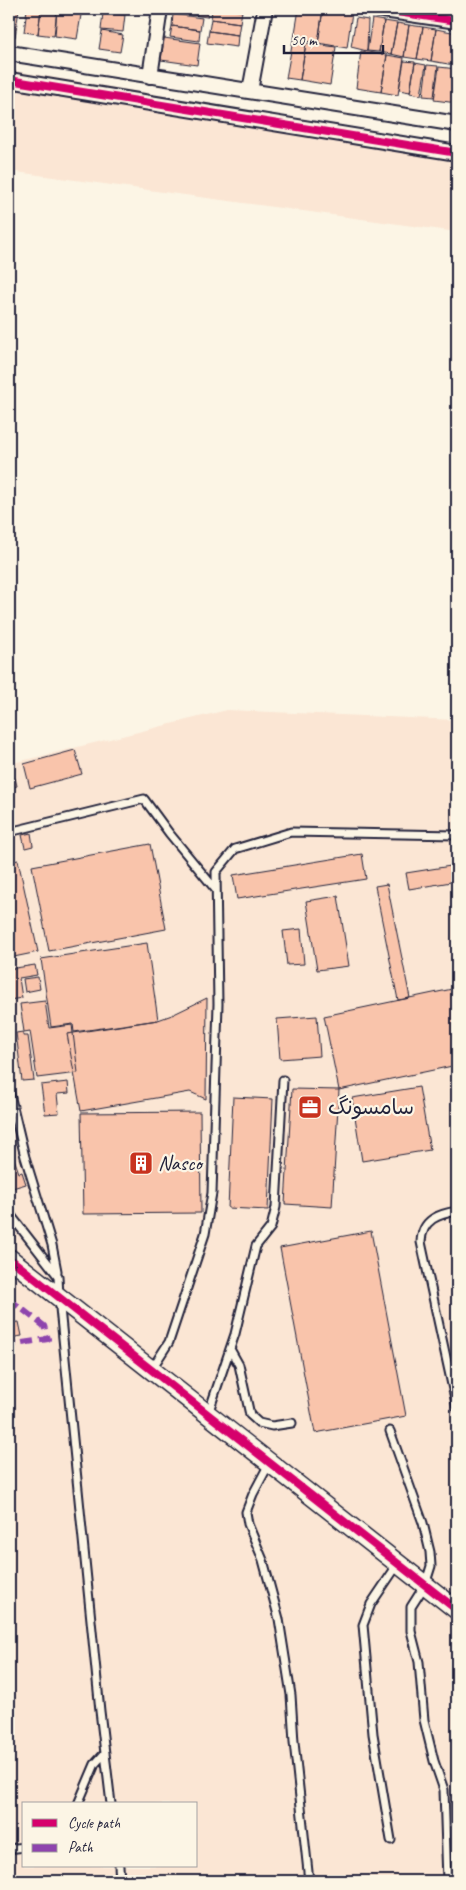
<svg xmlns="http://www.w3.org/2000/svg" width="466" height="1890" font-family="Caveat,'Playpen Sans Arabic',sans-serif">
	<rect width="100%" height="100%" fill="#fcf5e5"/>
	<filter id="ink" filterUnits="userSpaceOnUse"><feTurbulence type="fractalNoise" baseFrequency=".02" numOctaves="2"/><feDisplacementMap in="SourceGraphic" scale="10" xChannelSelector="R" yChannelSelector="G"/><feConvolveMatrix kernelMatrix="1 2 1 2 8 2 1 2 1" color-interpolation-filters="sRGB"/></filter>
	<g filter="url(#ink)">
		<!-- built -->
		<path fill="#fbe6d4" fill-rule="evenodd" d="M9,70L457,145V232L9,171Z
			M227,710L457,720V1881H9V764ZM24,1804H196V1866H24Z"/>
		<!-- building -->
		<path fill="#f9c4ab" stroke="#22223b" d="M9,9H19L15,37L9,36Z
			M27,9H41L38,34L24,32Z
			M41,9H57L54,36L38,34Z
			M57,9H82L77,39L55,36Z
			M104,9H127L126,13L104,10Z
			M173,9H208L207,17L172,12Z
			M212,9L242,11L240,23L211,19Z
			M222,9H242V11Z
			M299,9H323L318,43L294,39Z
			M323,9L352,12L347,48L318,43Z
			M103,13L125,15L123,32L101,30Z
			M173,14L202,18L200,30L172,26Z
			M356,18L368,20L367,51L351,47Z
			M211,19L240,23L238,35L209,31Z
			M372,19L384,21L379,52L367,51Z
			M384,21L397,23L391,54L379,52Z
			M397,23L409,25L404,57L391,54Z
			M409,25L423,27L417,59L404,57Z
			M172,26L200,30L199,41L170,37Z
			M423,27L436,29L431,61L417,59Z
			M436,29L457,33V48L454,65L431,61Z
			M102,31L123,35L120,52L99,49Z
			M209,31L238,35L237,47L207,43Z
			M164,38L200,43L197,65L161,60Z
			M293,40L306,43L300,80L286,78Z
			M306,43L336,47L330,85L300,80Z
			M457,48V66L454,65Z
			M361,51L387,55L381,92L356,88Z
			M387,55L404,58L398,95L381,92Z
			M404,61L415,62L410,92L399,90Z
			M415,63L426,65L421,95L410,93Z
			M427,65L438,66L434,97L423,96Z
			M439,67L457,69V103L434,100Z
			M75,750L82,774L30,788L24,764Z
			M15,778L17,786L9,788V779Z
			M31,833L33,846L25,848L22,835Z
			M150,844L166,929L49,951L32,866Z
			M362,854L366,879L237,899L233,875Z
			M18,860L38,952L9,958V862Z
			M457,865V881L409,889L406,873Z
			M387,884L410,998L398,1000L375,886Z
			M338,896L349,966L317,970L306,901Z
			M301,929L304,964L287,965L283,931Z
			M147,943L158,1020L74,1032L73,1024L51,1027L41,959Z
			M35,965L37,975L19,978L22,998L9,1000V969Z
			M38,977L40,989L25,992L23,979Z
			M457,988V1065L339,1090L324,1016Z
			M207,998L206,1099L190,1092L81,1111L67,1034L158,1020L172,1015Z
			M45,1001L49,1028L72,1025L78,1073L37,1078L30,1031L24,1032L20,1004Z
			M317,1016L320,1056L280,1059L277,1019Z
			M23,1032V1036H28L34,1080L22,1081L16,1033Z
			M68,1082L69,1093L57,1094L59,1113L45,1114L41,1085Z
			M419,1087L430,1150L362,1161L352,1098Z
			M292,1089L339,1090L332,1207L285,1204Z
			M233,1097L273,1099L268,1210L228,1208Z
			M200,1112L201,1213L83,1214L81,1113Z
			M9,1144L19,1173L22,1172L26,1184L9,1189Z
			M371,1231L406,1416L315,1433L280,1248Z
			M19,1322L22,1336L9,1338V1323Z"/>
		<g fill="none" stroke-linecap="round" stroke-linejoin="round">
			<!-- service casing -->
			<g stroke="#22223b" stroke-width="11">
				<path id="service" d="M9,832L144,799L169,833L216,890
					M9,1090L25,1157L52,1245L57,1271
					M457,1211C439,1214 422,1219 421,1242L457,1408
					M9,1213L58,1276L59,1298L100,1711L111,1804
					M230,1349L239,1365L250,1415L259,1423L272,1426L292,1423
					M151,1370L169,1342L205,1234L212,1193L218,1004L216,872L235,849L291,832L457,835
					M208,1414L235,1334L256,1246L271,1227L276,1207L283,1080
					M390,1431L423,1523L430,1552L431,1566L425,1585L411,1607V1631L419,1662L424,1720L434,1761L444,1790L447,1881
					M269,1464L253,1494L246,1512L248,1524L263,1560L279,1619L291,1695L294,1742L309,1881
					M78,1804L95,1764L105,1753
					M391,1840L373,1734L363,1625L371,1604L398,1564
					M9,1849L24,1847
					M119,1866L120,1881"/>
			</g>
			<!-- minor casing -->
			<g stroke="#22223b" stroke-width="18">
				<path id="minor" d="M377,9L457,21
					M9,53L457,124
					M150,76L160,9
					M9,80L457,153
					M250,91L265,9"/>
			</g>
			<!-- tertiary casing -->
			<g stroke="#22223b" stroke-width="21">
				<path id="tertiary" d="M9,1258L457,1610"/>
			</g>
			<!-- service -->
			<use href="#service" stroke="#fcf5e5" stroke-width="7"/>
			<!-- minor -->
			<use href="#minor" stroke="#fcf5e5" stroke-width="14"/>
			<!-- tertiary -->
			<use href="#tertiary" stroke="#fcf5e5" stroke-width="18"/>
			<!-- quiet -->
			<path stroke="#8e44ad" stroke-width="6" stroke-dasharray="12 6" stroke-linecap="butt" d="M9,1299L44,1326L48,1339L9,1345"/>
			<!-- cycleway casing -->
			<g stroke="#fcf5e5" stroke-width="11">
				<path id="cycleway" d="M377,9L457,21
					M9,80L457,153
					M9,1258L457,1610"/>
			</g>
			<!-- cycleway -->
			<use href="#cycleway" stroke="#d6006c" stroke-width="8"/>
		</g>
	</g>
	<!-- icons -->
	<defs>
		<g id="office-square" transform="scale(1.25)"><rect x="-9" y="-9" width="18" height="18" rx="4" fill="#c8321e" stroke="#fcf5e5"/><path d="M-6-3h4V-5.5h4V-3h4V5H-6ZM-1-4.5V-3h2v-1.5ZM-6 0V1H6V0Z" fill="#fff"/></g>
		<g id="building-square" transform="scale(1.25)"><rect x="-9" y="-9" width="18" height="18" rx="4" fill="#c8321e" stroke="#fcf5e5"/><path d="M-4-6H4V6H1V3H-1V6H-4ZM-2.5-4.3h1.7v1.8h-1.7ZM.8-4.3h1.7v1.8H.8ZM-2.5-1h1.7V.8h-1.7ZM.8-1h1.7V.8H.8Z" fill="#fff"/></g>
	</defs>
	<g fill-rule="evenodd">
		<use href="#office-square" x="310" y="1107"/>
		<use href="#building-square" x="141" y="1163"/>
	</g>
	<g text-anchor="middle" stroke-width="4.5" stroke-linejoin="round" paint-order="stroke">
		<!-- poi labels -->
		<g font-size="21" fill="#22223b" stroke="#fcf5e5" text-anchor="start">
			<text x="328" y="1114">سامسونگ</text>
			<text x="158" y="1170">Nasco</text>
		</g>
	</g>
	<!-- margin -->
	<rect width="466" height="1890" fill="none" stroke="#fcf5e5" stroke-width="30"/>
	<rect x="15" y="15" width="436" height="1860" fill="none" stroke="#22223b" stroke-width="2" filter="url(#ink)"/>
	<!-- legend -->
	<rect x="22" y="1802" width="175" height="65" fill="#fcf5e5" stroke="#a5a1a1"/>
	<rect x="32" y="1819" width="25" height="8" fill="#d6006c" stroke="#a5a1a1"/>
	<text x="68" y="1828" font-size="15" fill="#22223b">Cycle path</text>
	<rect x="32" y="1844" width="25" height="8" fill="#8e44ad" stroke="#a5a1a1"/>
	<text x="68" y="1852" font-size="15" fill="#22223b">Path</text>
	<!-- scale -->
	<path d="M284 45v8h99v-8" fill="none" stroke="#22223b" stroke-width="2.5"/>
	<text x="291" y="45" font-size="15" fill="#22223b" stroke="#fcf5e5" stroke-width="4" paint-order="stroke">50 m</text>
</svg>
